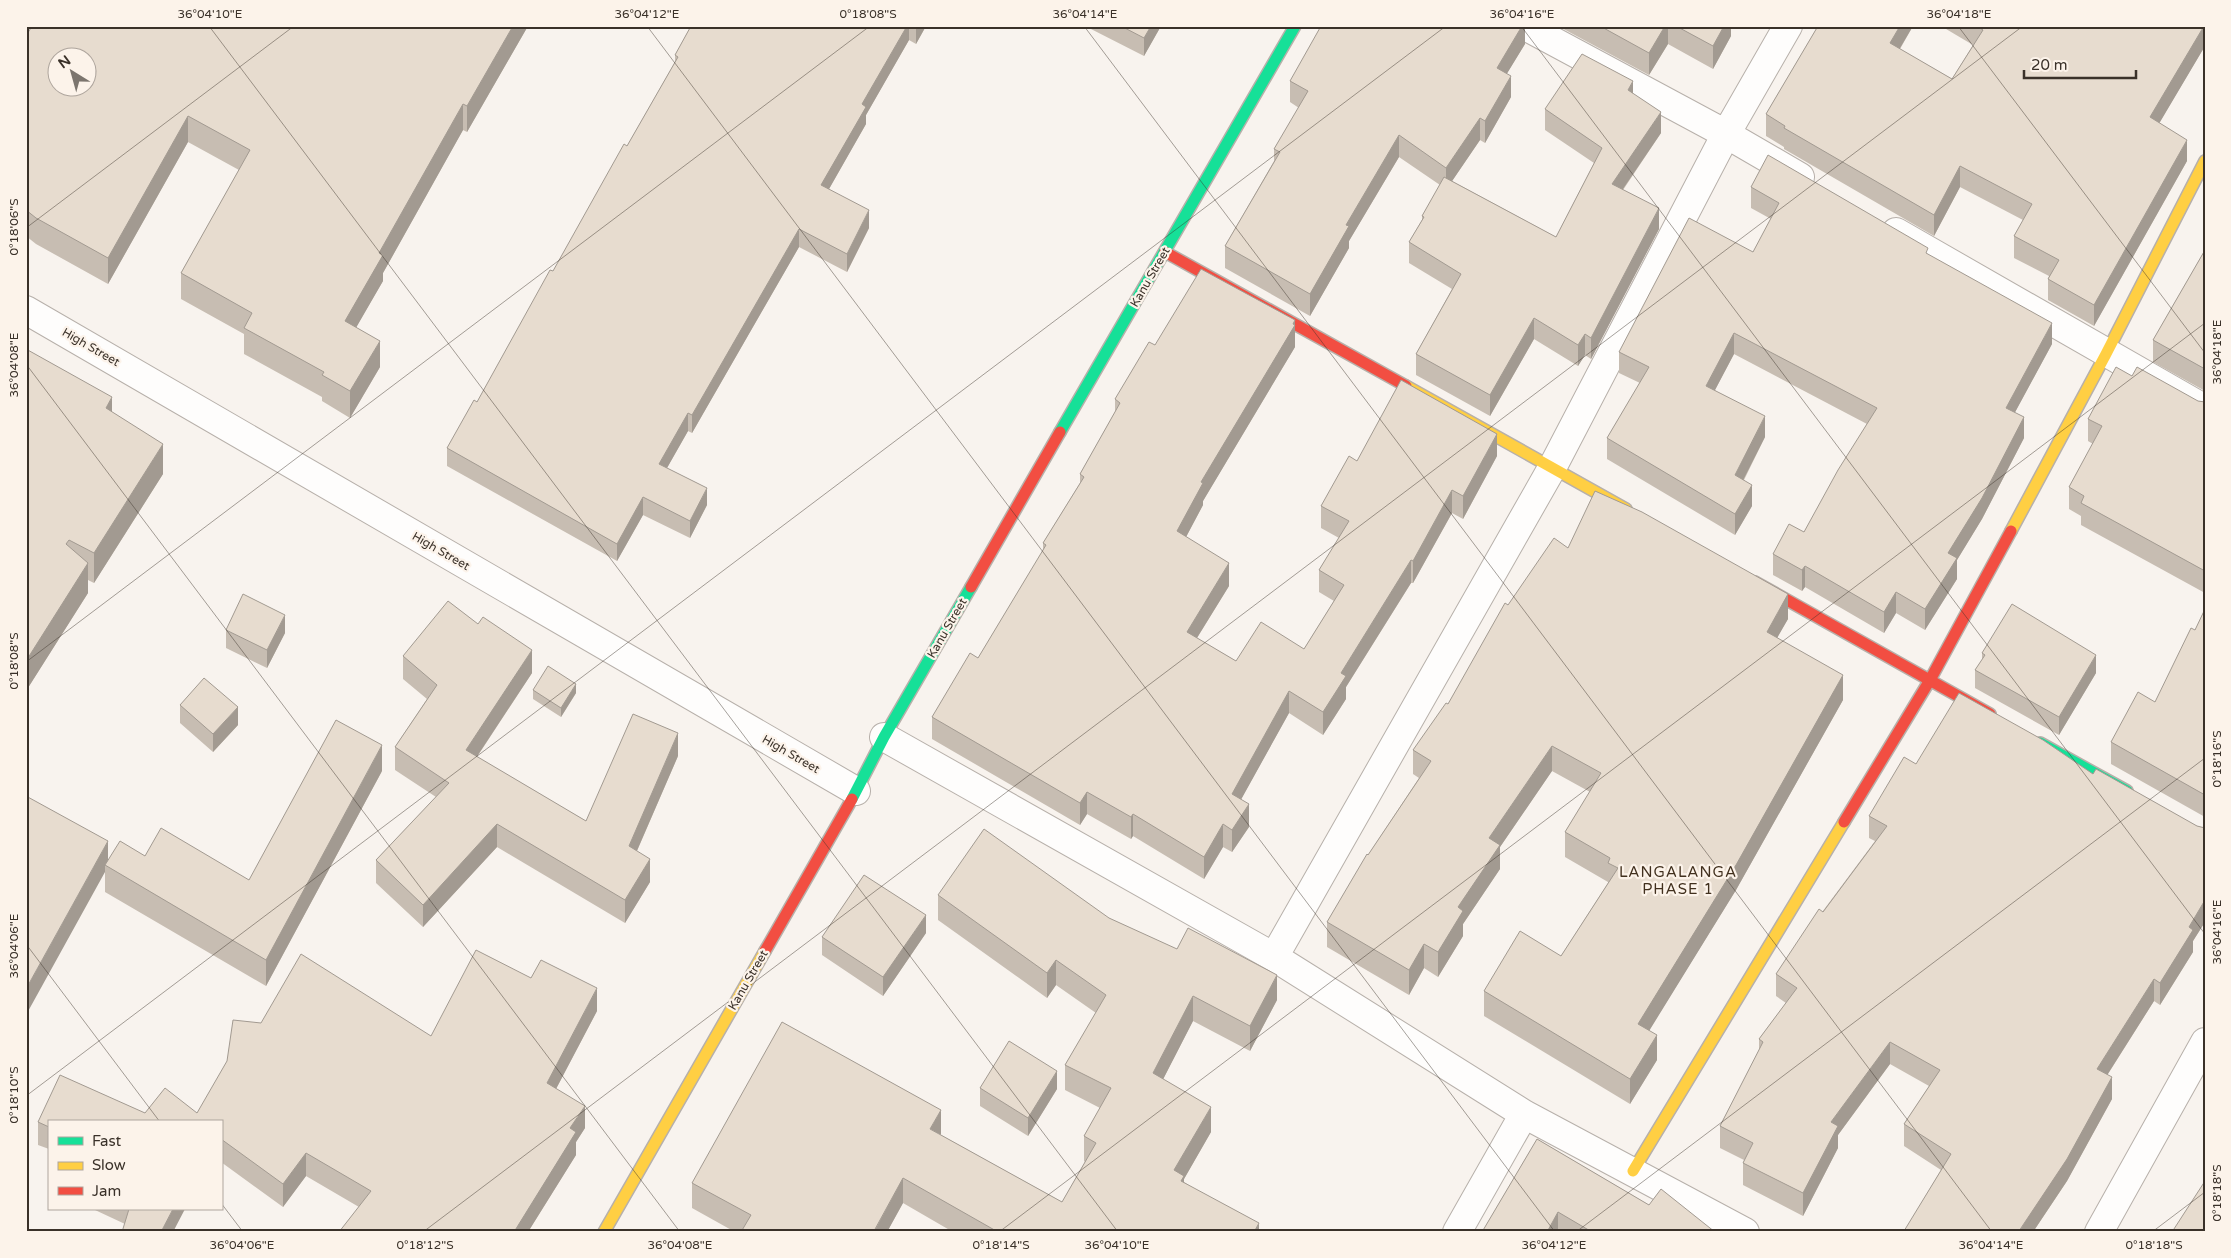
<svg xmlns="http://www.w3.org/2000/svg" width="2231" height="1258" font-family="'Varela Round',sans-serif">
	<rect width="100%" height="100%" fill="#f8f3ee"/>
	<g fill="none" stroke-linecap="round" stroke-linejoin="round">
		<!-- street casing -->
		<g stroke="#b7b0aa" stroke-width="30">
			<path id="street" d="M1525,26L1726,134L1800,177
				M1896,232L2205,409
				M26,310L856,791
				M884,737L1274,957L1524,1114L1745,1232
				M1274,957L1552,468L1726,134L1788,26
				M1457,1232L1524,1114
				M2099,1232L2205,1042"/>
		</g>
		<!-- fast casing -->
		<g stroke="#b7b0aa" stroke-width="14">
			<path id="fast" d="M1060,432L1295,26
				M2040,743L2127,791
				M852,799L884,737L971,587"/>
		</g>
		<!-- slow casing -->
		<g stroke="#b7b0aa" stroke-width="14">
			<path id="slow" d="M1406,386L1626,509
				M2011,531L2106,354L2205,161
				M1633,1171L1844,822
				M604,1232L765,951"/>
		</g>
		<!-- jam casing -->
		<g stroke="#b7b0aa" stroke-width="14">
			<path id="jam" d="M1165,252L1406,386
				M1755,582L1990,714
				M971,587L1060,432
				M1844,822L1930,680L2011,531
				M765,951L852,799"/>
		</g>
		<!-- street -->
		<use href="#street" stroke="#fefdfc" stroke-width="28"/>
		<!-- fast -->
		<use href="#fast" stroke="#16e098" stroke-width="11"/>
		<!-- slow -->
		<use href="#slow" stroke="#ffcf43" stroke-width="11"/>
		<!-- jam -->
		<use href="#jam" stroke="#f24e42" stroke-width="11"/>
	</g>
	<!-- wall -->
	<path fill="#c7bdb2" d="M32,26H528L467,132L463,130L383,273V281L356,327L380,367L350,418L322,401V397L244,354V334L181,299V273L239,170L188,142L108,284L36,244L26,236V36Z
		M691,26H926L916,44L909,40L866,115V124L829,189L869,228L847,272L799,247L692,433L688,431L667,468L707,505L690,538L643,515L617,561L447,466V448L477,402L553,271L627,146L675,62V55Z
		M1089,26H1161L1144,56L1089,28Z
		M1525,26V44L1507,73L1511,97L1485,143L1480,140L1452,181L1556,237L1594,163L1545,130V109L1633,94L1661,133L1623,190L1659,229L1591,359L1585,355L1578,366L1534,339L1490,416L1416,375V354L1452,289L1409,263V242L1422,220V216L1440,185L1399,157L1349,241V248L1310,316L1225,268V246L1274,161V149L1299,108L1290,102V81Z
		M1558,26H1731V36L1713,69L1668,44L1649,75Z
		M1818,26H1913L1900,49L1952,79L1973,45L1941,26H2205V46L2159,123L2187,161L2094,326L2048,300V279L2049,276L2014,258V236L2023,220L1960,187L1934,236L1784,149V147L1766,136V114Z
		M1751,187L1928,254L2052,344L2015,412L2024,438L1982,519L1957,560V579L1925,630L1896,613L1884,633L1805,587L1802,591L1773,575V554L1804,532L1867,424L1734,354L1715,390L1765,437L1744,480L1752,506L1735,535L1607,459V438L1640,383L1619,373V352L1753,252L1771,219L1751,208Z
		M2205,250V391L2153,362V340Z
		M1295,320V347L1203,501V505L1186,537L1229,586L1197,638L1236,661L1304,649L1334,601L1319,592V570L1339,538L1321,528V506L1357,461L1497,456L1463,519L1452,513L1413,583H1411L1346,687V699L1323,735L1289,713L1241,799L1249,827L1232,852L1223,847L1204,879L1133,836L1131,839L1087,814L1080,825L932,739V717L978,658L1043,551V543L1080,483V474L1115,412V399L1155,345Z
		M26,349L112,412L163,474L94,583L88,580V593L26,691Z
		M2132,376L2198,401L2205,402V593L2081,525V516L2069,509V487L2093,444L2088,441V419Z
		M1568,548L1788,619L1777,637L1843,700L1736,890L1649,1030L1657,1060L1630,1104L1484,1016V991L1561,956L1608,883V882L1565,857V832L1590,792L1552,771L1500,847V869L1463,924V936L1438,977L1424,968L1409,995L1327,947V922L1368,855L1419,778L1413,774V750L1448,704L1508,605Z
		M2205,609V817L2111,764V742L2155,702L2195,630Z
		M226,630L285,633L267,668L226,648Z
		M1982,653L2096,673L2059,735L1975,688V670L1982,660Z
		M403,656L532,673L477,757L586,821L678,756L637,851L650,882L625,923L497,847L423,927L376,883V860L436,797L395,770V747L427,699L403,679Z
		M533,690L576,693L561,717L533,699Z
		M180,705L238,725L213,752L180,723Z
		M1916,764L2093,774L2197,826L2205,828V922L2193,941V952L2160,1005L2154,1001L2108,1074L2112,1099L2067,1181L2033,1232H1904L1941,1170L1904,1146V1124L1929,1086L1890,1064L1838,1135V1148L1803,1216L1743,1185V1163L1744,1160L1720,1148V1126L1759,1050V1039L1786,1003L1776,996V974L1875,841L1869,838V816Z
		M382,771L266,986L105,892V872L26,796L108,861L145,856L249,880Z
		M938,895L1109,918L1277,1000L1250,1051L1193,1021L1163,1079L1211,1132L1184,1179V1182L1259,1232H953L903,1203L887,1232H735L692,1208V1183L941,1135L1062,1202L1085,1162L1084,1161V1136L1100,1108L1065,1090V1065L1096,1013L1056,985L1047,998L938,920Z
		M926,933L883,996L822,955V937Z
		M597,1011L556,1089L585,1128L576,1142V1155L528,1232H339L359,1207L306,1176L283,1207L221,1162V1122H49V1149L38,1145V1122L145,1113H197L261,1023L431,1036Z
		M980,1088L1057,1089L1028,1136L980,1106Z
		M1537,1139L1649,1205L1715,1232H1482Z
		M95,1209H185L125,1224L95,1210Z"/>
	<!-- shaded-wall -->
	<path fill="#a29a91" d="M513,26H528L467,132V106Z
		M907,26H909V40L866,115V124L821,203V185L862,104Z
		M916,26H926L916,44Z
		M1151,26H1161L1144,56V38Z
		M1522,26H1525V44L1497,90V68Z
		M1665,26H1668V44L1649,75V53Z
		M1724,26H1731V36L1713,69V46Z
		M1900,26H1913L1890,65V43Z
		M2204,26H2205V46L2150,139V117Z
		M1511,76V97L1485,143V121Z
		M1633,81V102L1628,90Z
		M463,104V130L383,273V281L345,347V321L379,253Z
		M1661,112V133L1612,205V184Z
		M188,116V142L108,284V258Z
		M1480,118V140L1446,190V168Z
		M1399,135V157L1349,241V248L1310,316V294L1346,225Z
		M2187,140V161L2094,326V305Z
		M1960,166V187L1934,236V215Z
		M1659,208V229L1591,359V338Z
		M869,210V228L847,272V254Z
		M799,229V247L692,433V415Z
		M1534,318V339L1490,416V395Z
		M1295,320V347L1203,501V505L1177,554V531L1201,482Z
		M2052,323V344L2006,429V408Z
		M1734,333V354L1706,407V386Z
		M1585,334V355L1578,366V345Z
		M380,341V367L350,418V391Z
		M112,397V427L106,408Z
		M688,413V431L659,482V464Z
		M1765,416V437L1735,496V475Z
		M2024,417V438L1982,519L1957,560V579L1925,630V609L1948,553Z
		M1497,434V456L1463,519V496Z
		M163,444V474L94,583V553Z
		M1752,485V506L1735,535V514Z
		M707,488V505L690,538V521Z
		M1452,490V513L1413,583V561Z
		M643,497V515L617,561V544Z
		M1411,560V583L1346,687V699L1323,735V712L1341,673Z
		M88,563V593L26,691V661Z
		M1229,563V586L1187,654V632Z
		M1805,566V587L1802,591V570Z
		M1896,592V613L1884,633V612Z
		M1788,594V619L1767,656V632Z
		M285,615V633L267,668V650Z
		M532,650V673L466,773V750Z
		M2096,655V673L2059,735V717Z
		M1843,675V700L1736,890L1638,1049V1024Z
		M576,684V693L561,717V708Z
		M1289,691V713L1232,816V794Z
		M238,707V725L213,752V734Z
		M678,733V756L629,869V846Z
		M382,745V771L266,986V960Z
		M1552,746V771L1500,847V869L1463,924V936L1438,977V952L1489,838Z
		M1087,792V814L1080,825V803Z
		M1249,804V827L1232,852V830Z
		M1133,814V836L1131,839V817Z
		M497,824V847L423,927V905Z
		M1223,824V847L1204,879V857Z
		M108,841V867L105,865V872L26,1015V989Z
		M650,859V882L625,923V900Z
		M2205,900V922L2193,941V952L2160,1005V983L2189,927Z
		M926,915V933L883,996V977Z
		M1424,944V968L1409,995V970Z
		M1056,960V985L1047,998V973Z
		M1277,975V1000L1250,1051V1026Z
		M2154,979V1001L2097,1091V1069Z
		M597,988V1011L547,1106V1083Z
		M1193,996V1021L1153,1099V1073Z
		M1657,1035V1060L1630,1104V1079Z
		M1890,1042V1064L1838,1135V1148L1803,1216V1193L1831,1122Z
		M1057,1071V1089L1028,1136V1118Z
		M2112,1077V1099L2067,1181L2033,1232H2019Z
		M585,1106V1128L576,1142V1155L528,1232H514L570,1128Z
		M1211,1107V1132L1184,1179V1201L1174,1170Z
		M941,1110V1135L930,1129Z
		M306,1153V1176L283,1207V1184Z
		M903,1178V1203L887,1232H874Z
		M173,1209H185L173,1232H161Z
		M1558,1212V1232H1547Z
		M1259,1223V1232H1254Z"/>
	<!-- building -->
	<path fill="#e7dccf" stroke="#a29a91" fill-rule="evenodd" d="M32,26H513L467,106L463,104L379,253L383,255L345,321L380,341L350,391L322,375L324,372L244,328L252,313L181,273L250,150L188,116L108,258L36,218L26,210V36ZM58,58H88V88H58Z
		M691,26H907L862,104L866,107L821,185L869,210L847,254L799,229L692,415L688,413L659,464L707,488L690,521L643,497L617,544L447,448L474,400L477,402L550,270L553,271L624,144L627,146L678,57L675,55Z
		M1121,26H1151L1144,38Z
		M1321,26H1522L1497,68L1511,76L1485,121L1480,118L1446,168L1399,135L1346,225L1349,226L1310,294L1225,246L1280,152L1274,149L1308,91L1290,81Z
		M1600,26H1665L1649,53Z
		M1676,26H1724L1713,46Z
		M1818,26H1900L1890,43L1952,79L1983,30L1977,26H2204L2150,117L2187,140L2094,305L2048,279L2059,260L2014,236L2032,204L1960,166L1934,215L1784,128L1785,126L1766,114Z
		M1582,54L1633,81L1628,90L1661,112L1612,184L1659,208L1591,338L1585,334L1578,345L1534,318L1490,395L1416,354L1461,274L1409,242L1424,217L1422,216L1444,177L1556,237L1602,148L1545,109Z
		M1768,155L1928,248L1926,253L2052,323L2006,408L2024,417L1982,498L1948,553L1957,558L1925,609L1896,592L1884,612L1805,566L1802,570L1773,554L1789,524L1804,532L1838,470L1877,408L1734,333L1706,386L1765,416L1735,475L1752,485L1735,514L1607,438L1649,367L1619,352L1689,218L1753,252L1779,203L1751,187Z
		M2205,250V369L2153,340Z
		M1201,269L1295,320L1293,324L1295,325L1201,482L1203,483L1177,531L1229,563L1187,632L1236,661L1261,622L1304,649L1344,585L1319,570L1349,521L1321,506L1349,456L1357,461L1401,380L1497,434L1463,496L1452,490L1413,561L1411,560L1341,673L1346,676L1323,712L1289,691L1232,794L1249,804L1232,830L1223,824L1204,857L1133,814L1131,817L1087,792L1080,803L932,717L970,653L978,658L1046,545L1043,543L1084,477L1080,474L1120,403L1115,399L1149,342L1155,345Z
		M26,349L112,397L106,408L163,444L94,553L69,540L66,544L88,563L26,661Z
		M2116,367L2132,376L2137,367L2198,401L2205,402V571L2081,503L2084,496L2069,487L2102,426L2088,419Z
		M1595,491L1642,512L1788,594L1767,632L1843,675L1736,865L1638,1024L1657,1035L1630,1079L1484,991L1520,931L1561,956L1618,868L1608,863L1610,858L1565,832L1601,773L1552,746L1489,838L1500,845L1458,907L1463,911L1438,952L1424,944L1409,970L1327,922L1367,854L1368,855L1431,761L1413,750L1446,703L1448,704L1505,603L1508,605L1554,538L1568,548Z
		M243,594L285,615L267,650L226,630Z
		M448,601L478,624L483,617L532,650L466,750L586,821L633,714L678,733L629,846L650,859L625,900L497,824L423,905L376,860L449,783L395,747L437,685L403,656Z
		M2012,604L2096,655L2059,717L1975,670L1985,655L1982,653Z
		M2205,609V795L2111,742L2138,692L2155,702L2191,628L2195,630Z
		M548,666L576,684L561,708L533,690Z
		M204,678L238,707L213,734L180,705Z
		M1959,693L2043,740L2093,774L2096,769L2197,826L2205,828V900L2189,927L2193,930L2160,983L2154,979L2097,1069L2112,1077L2067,1159L2019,1231L2020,1232H1905L1904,1231L1951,1154L1904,1124L1940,1070L1890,1042L1831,1122L1838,1126L1803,1193L1743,1163L1753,1143L1720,1126L1763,1042L1759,1039L1797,988L1776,974L1819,909L1823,912L1887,826L1869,816L1904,757L1916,764Z
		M336,720L382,745L266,960L105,865L120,841L145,856L161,828L249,880Z
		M26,796L108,841L26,989Z
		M984,829L1109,918L1177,949L1188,928L1277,975L1250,1026L1193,996L1153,1073L1211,1107L1174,1170L1184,1176L1181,1181L1259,1223L1254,1232H998L903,1178L874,1231L875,1232H741L751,1215L692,1183L782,1022L941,1110L930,1129L1062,1202L1096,1143L1084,1136L1111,1088L1065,1065L1106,995L1056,960L1047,973L938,895Z
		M864,875L926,915L883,977L822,937Z
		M476,950L531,978L541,960L597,988L547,1083L585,1106L570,1128L576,1132L514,1232H339L371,1191L306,1153L283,1184L221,1139V1122H49V1127L38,1122L60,1075L145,1113L165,1088L197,1113L227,1061L233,1020L261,1023L301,954L431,1036Z
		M1009,1041L1057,1071L1028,1118L980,1088Z
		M1537,1139L1649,1205L1661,1189L1715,1232H1592L1558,1212L1547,1232H1482Z
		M2205,1181V1232H2172Z
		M129,1209H173L161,1232H122Z"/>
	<!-- ticks -->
	<path fill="none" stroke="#3a3129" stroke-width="1" stroke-opacity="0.45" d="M209,26L1118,1232M647,26L1555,1232M1084,26L1992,1232M1521,26L2205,934M1958,26L2205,353M26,228L294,26M26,364L680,1232M26,662L870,26M26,944L160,1122M26,1096L1446,26M221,1203L243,1232M423,1232L2023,26M999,1232L2205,323M1576,1232L2205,758M2152,1232L2205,1192"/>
	<g text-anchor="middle" stroke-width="4.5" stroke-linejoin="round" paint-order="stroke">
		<!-- street labels -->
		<g font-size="12" fill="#3a3129" stroke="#fcf3ea">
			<text transform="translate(1150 277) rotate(-60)" y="4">Kanu Street</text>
			<text transform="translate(91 347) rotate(30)" y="4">High Street</text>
			<text transform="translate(441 551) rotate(30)" y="4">High Street</text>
			<text transform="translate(947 628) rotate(-60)" y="4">Kanu Street</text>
			<text transform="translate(791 754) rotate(30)" y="4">High Street</text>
			<text transform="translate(748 980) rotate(-60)" y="4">Kanu Street</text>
		</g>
		<!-- quarter labels -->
		<g font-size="15" letter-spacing="1" fill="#41301e" stroke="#fcf3ea">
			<text x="1678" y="877">LANGALANGA<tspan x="1678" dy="17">PHASE 1</tspan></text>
		</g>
	</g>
	<!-- border -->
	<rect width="2231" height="1258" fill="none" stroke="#fcf3ea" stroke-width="55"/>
	<!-- legend -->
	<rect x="48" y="1120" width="175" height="90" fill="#fcf3ea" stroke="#aea59d"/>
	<rect x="58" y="1137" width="25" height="8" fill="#16e098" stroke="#aea59d"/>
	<text x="92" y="1146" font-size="15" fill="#3a3129">Fast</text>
	<rect x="58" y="1162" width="25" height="8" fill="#ffcf43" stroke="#aea59d"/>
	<text x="92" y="1170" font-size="15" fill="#3a3129">Slow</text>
	<rect x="58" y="1187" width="25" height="8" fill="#f24e42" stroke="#aea59d"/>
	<text x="92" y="1196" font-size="15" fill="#3a3129">Jam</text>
	<!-- north arrow -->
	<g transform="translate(72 72) rotate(323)"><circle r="24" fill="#fcf3ea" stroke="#aea59d"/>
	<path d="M0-4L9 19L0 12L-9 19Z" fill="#7c756e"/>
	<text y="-8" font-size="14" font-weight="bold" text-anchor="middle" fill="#3a3129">N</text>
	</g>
	<!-- scale -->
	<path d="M2024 70v8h112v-8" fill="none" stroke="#3a3129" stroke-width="2.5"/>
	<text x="2031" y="70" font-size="15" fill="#3a3129" stroke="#fcf3ea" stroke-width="4" paint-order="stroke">20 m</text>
	<rect x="28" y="28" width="2176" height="1202" fill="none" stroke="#3a3129" stroke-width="2"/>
	<g font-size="12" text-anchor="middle" fill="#3a3129">
		<text x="210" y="18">36°04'10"E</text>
		<text x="647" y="18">36°04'12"E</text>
		<text x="868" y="18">0°18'08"S</text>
		<text x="1085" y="18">36°04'14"E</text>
		<text x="1522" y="18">36°04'16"E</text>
		<text x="1959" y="18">36°04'18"E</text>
		<text transform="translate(14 227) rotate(-90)" y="4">0°18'06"S</text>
		<text transform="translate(2217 352) rotate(-90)" y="4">36°04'18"E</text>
		<text transform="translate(14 365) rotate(-90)" y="4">36°04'08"E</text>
		<text transform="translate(14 661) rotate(-90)" y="4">0°18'08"S</text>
		<text transform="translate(2217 759) rotate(-90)" y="4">0°18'16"S</text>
		<text transform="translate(2217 932) rotate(-90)" y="4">36°04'16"E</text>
		<text transform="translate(14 946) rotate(-90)" y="4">36°04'06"E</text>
		<text transform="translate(14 1095) rotate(-90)" y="4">0°18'10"S</text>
		<text transform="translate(2217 1193) rotate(-90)" y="4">0°18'18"S</text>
		<text x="242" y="1249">36°04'06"E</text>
		<text x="425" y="1249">0°18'12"S</text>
		<text x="680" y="1249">36°04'08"E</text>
		<text x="1001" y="1249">0°18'14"S</text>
		<text x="1117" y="1249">36°04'10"E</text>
		<text x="1554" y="1249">36°04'12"E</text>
		<text x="1991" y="1249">36°04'14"E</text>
		<text x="2154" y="1249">0°18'18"S</text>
	</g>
</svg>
